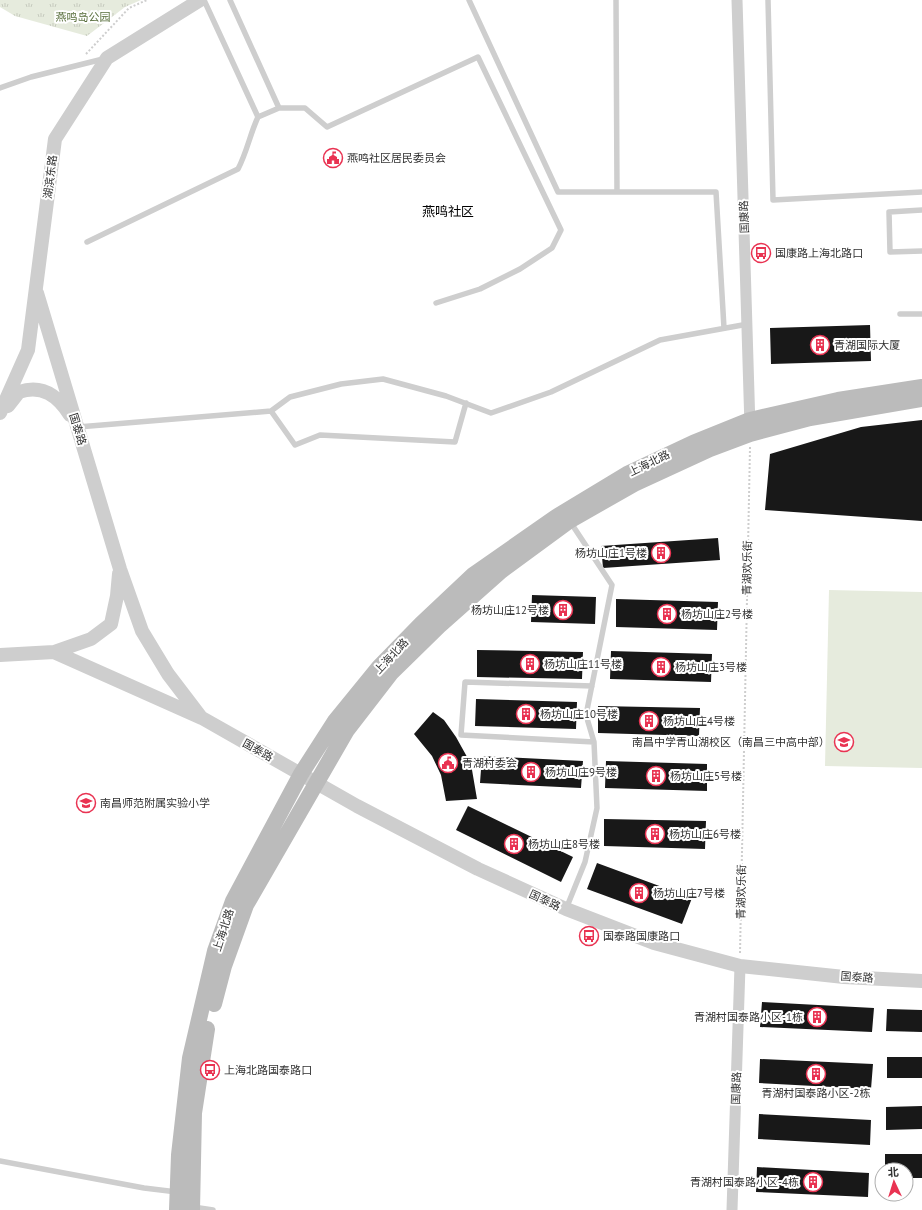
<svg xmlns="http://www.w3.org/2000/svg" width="922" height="1210" font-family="'PT Sans','Noto Sans SC',sans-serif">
	<defs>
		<pattern id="park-tufts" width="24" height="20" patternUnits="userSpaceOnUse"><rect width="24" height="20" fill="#e6ebdd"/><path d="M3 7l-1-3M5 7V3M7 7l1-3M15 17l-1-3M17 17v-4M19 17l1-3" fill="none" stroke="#c6cabe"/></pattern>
	</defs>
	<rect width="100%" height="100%" fill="#fff"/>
	<!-- park -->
	<path fill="url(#park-tufts)" d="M0,0H141L125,7L87,36L15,16L0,7Z"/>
	<!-- pitch -->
	<path fill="#e6ebdd" d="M829,590L922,592V768L825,766Z"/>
	<!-- building -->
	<path fill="#181818" d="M870,325L871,361L771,364L770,328Z
		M922,420V521L765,510L770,454L861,427Z
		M718,538L720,560L603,568L601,546Z
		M532,595L596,597L595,624L531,622Z
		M616,599L718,602L717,630L616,627Z
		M477,650L583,652L582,679L477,677Z
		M611,651L712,654L711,682L610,679Z
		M476,699L577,702L576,729L475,726Z
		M598,706L700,708L699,736L598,733Z
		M433,712L444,720L456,737L471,764L477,799L446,801L441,775L432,756L414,734Z
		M482,756L583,761L581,788L480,783Z
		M606,761L707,764V791L605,788Z
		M468,806L573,857L561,882L456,830Z
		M604,819L706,821L705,849L604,846Z
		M597,863L692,898L682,924L587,889Z
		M762,1002L874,1008L872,1032L760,1027Z
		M887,1009L922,1010V1032L886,1031Z
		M887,1057H922V1078H887Z
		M760,1059L873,1064L871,1089L759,1083Z
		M922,1106V1129L886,1130V1107Z
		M759,1114L871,1120L870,1145L758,1139Z
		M885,1154H922V1178H906V1170H885Z
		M757,1167L869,1173L868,1197L756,1192Z"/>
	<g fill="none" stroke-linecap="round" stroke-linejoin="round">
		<!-- path -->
		<path stroke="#cecece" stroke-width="2" stroke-dasharray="2 2" stroke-linecap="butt" d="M86,54L129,8L147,0
			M740,953L750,447"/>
		<!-- service -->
		<path stroke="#cecece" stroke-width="5.5" d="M230,0L279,108H305L327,127L478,57L561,230L552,248L520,269L480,289L436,303
			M469,0L558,192H716L724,328
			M616,0L617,192
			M768,0L773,200L922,192
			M0,88L31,77L103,59
			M258,117L279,108
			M922,210L889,212L890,252L922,251
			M87,242L238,169C247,152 250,134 258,117L204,0
			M900,314H922
			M271,411L295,445L320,435L455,442L466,403
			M78,427L271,411L290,397L341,384L383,379L446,396L491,413L551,392L660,340L748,324
			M592,686L465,682L461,735L594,742
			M566,909L585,862L597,808L594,742L586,715L612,585L571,523
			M0,1161L144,1188L177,1192
			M193,1207L213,1210"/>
		<!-- minor -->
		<path stroke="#cecece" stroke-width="11" d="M737,0L750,427
			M732,1210L740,966"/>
		<!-- tertiary -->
		<path stroke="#cecece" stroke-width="14" d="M37,293L120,569L142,631L168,674L200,716
			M8,406L19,392C42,384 58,396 70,415
			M0,413L28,350L55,139L107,58L200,0
			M54,652L91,639L111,624L117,596L119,574
			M0,655L54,652L202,718L357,806L478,869L566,909L654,943L740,966L844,977L922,981"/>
		<!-- secondary -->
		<path stroke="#bbb" stroke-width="16" d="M214,1004L224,966L246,905L347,730L391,673L439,626L501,571L569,521L634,484L710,449L750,434L810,418L922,399
			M177,1210L179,1155L190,1058L215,951L233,901L301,774L335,721L379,667L421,624L473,575L556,517L627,474L693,443L750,420L838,400L922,387
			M192,1210L194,1113L207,1029"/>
	</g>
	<!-- icons -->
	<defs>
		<g id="civic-ring" transform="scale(1)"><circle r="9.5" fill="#fff" stroke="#e93352" stroke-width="1.5"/><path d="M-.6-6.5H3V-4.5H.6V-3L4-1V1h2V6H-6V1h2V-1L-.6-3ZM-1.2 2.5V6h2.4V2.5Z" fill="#e93352"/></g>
		<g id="bus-ring" transform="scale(1)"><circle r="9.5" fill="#fff" stroke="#e93352" stroke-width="1.5"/><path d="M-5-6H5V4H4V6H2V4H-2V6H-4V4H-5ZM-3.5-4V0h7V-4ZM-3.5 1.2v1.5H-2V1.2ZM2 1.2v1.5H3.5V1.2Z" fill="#e93352"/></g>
		<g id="building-ring" transform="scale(1)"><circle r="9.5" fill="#fff" stroke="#e93352" stroke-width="1.5"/><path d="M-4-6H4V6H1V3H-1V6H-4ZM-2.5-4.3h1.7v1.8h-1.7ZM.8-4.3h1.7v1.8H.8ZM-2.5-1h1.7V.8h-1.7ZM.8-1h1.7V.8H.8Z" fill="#e93352"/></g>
		<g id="school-ring" transform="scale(1)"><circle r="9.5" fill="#fff" stroke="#e93352" stroke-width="1.5"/><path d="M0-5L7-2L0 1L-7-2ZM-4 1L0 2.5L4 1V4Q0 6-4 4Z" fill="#e93352"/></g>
	</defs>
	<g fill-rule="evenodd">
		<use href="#civic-ring" x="333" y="158"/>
		<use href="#bus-ring" x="761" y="253"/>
		<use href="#building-ring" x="820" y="345"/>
		<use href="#building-ring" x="661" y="553"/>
		<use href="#building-ring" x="563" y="610"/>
		<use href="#building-ring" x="667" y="614"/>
		<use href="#building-ring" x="530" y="664"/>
		<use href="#building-ring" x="661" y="667"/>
		<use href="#building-ring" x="526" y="714"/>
		<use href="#building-ring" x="649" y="721"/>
		<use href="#school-ring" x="844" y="742"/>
		<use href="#civic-ring" x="448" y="763"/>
		<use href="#building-ring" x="531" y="772"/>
		<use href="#building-ring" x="656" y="776"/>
		<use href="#school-ring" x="86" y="803"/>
		<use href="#building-ring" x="655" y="834"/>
		<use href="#building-ring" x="514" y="844"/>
		<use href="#building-ring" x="639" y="893"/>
		<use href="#bus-ring" x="589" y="936"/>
		<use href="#building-ring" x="817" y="1017"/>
		<use href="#bus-ring" x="210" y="1070"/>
		<use href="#building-ring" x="816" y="1074"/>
		<use href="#building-ring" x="813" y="1182"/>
	</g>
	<g text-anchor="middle" stroke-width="4" stroke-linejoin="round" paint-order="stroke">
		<!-- park labels -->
		<g font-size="11" fill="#596f3d" stroke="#fff">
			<text x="83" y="21">燕鸣岛公园</text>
		</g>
		<!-- poi labels -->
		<g font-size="11" fill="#313131" stroke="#fff" text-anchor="start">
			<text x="347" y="162">燕鸣社区居民委员会</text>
			<text x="775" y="257">国康路上海北路口</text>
			<text x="834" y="349">青湖国际大厦</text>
			<text x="647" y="557" text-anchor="end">杨坊山庄1号楼</text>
			<text x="549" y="614" text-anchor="end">杨坊山庄12号楼</text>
			<text x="681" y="618">杨坊山庄2号楼</text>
			<text x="544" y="668">杨坊山庄11号楼</text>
			<text x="675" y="671">杨坊山庄3号楼</text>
			<text x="540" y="718">杨坊山庄10号楼</text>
			<text x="663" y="725">杨坊山庄4号楼</text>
			<text x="830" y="746" text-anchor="end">南昌中学青山湖校区（南昌三中高中部）</text>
			<text x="462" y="767">青湖村委会</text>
			<text x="545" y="776">杨坊山庄9号楼</text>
			<text x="670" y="780">杨坊山庄5号楼</text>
			<text x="100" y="807">南昌师范附属实验小学</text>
			<text x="669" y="838">杨坊山庄6号楼</text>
			<text x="528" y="848">杨坊山庄8号楼</text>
			<text x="653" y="897">杨坊山庄7号楼</text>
			<text x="603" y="940">国泰路国康路口</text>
			<text x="803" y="1021" text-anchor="end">青湖村国泰路小区-1栋</text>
			<text x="224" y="1074">上海北路国泰路口</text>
			<text x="816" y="1097" text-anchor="middle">青湖村国泰路小区-2栋</text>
			<text x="799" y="1186" text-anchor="end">青湖村国泰路小区-4栋</text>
		</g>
		<!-- street labels -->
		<g font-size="11" fill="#313131" stroke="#fff">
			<text transform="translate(50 177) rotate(-83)" y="4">湖滨东路</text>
			<text transform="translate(744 217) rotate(-92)" y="4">国康路</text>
			<text transform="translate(78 429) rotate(73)" y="4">国泰路</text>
			<text transform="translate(649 463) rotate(-26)" y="4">上海北路</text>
			<text transform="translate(747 568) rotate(-89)" y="4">青湖欢乐街</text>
			<text transform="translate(391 656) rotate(-47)" y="4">上海北路</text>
			<text transform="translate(258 750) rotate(29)" y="4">国泰路</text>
			<text transform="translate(741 892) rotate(-89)" y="4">青湖欢乐街</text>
			<text transform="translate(545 900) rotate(25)" y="4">国泰路</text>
			<text transform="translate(223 930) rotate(-72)" y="4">上海北路</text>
			<text transform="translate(857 977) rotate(4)" y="4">国泰路</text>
			<text transform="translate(736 1088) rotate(-88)" y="4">国康路</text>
		</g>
		<!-- quarter labels -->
		<g font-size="13" fill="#000" stroke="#fff">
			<text x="448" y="216">燕鸣社区</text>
		</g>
	</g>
	<!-- north arrow -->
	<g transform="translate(894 1182) rotate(356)"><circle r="19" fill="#ffffff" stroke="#adadad"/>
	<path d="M0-3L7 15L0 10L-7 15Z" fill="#e93352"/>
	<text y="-6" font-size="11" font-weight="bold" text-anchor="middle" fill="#313131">北</text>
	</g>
</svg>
